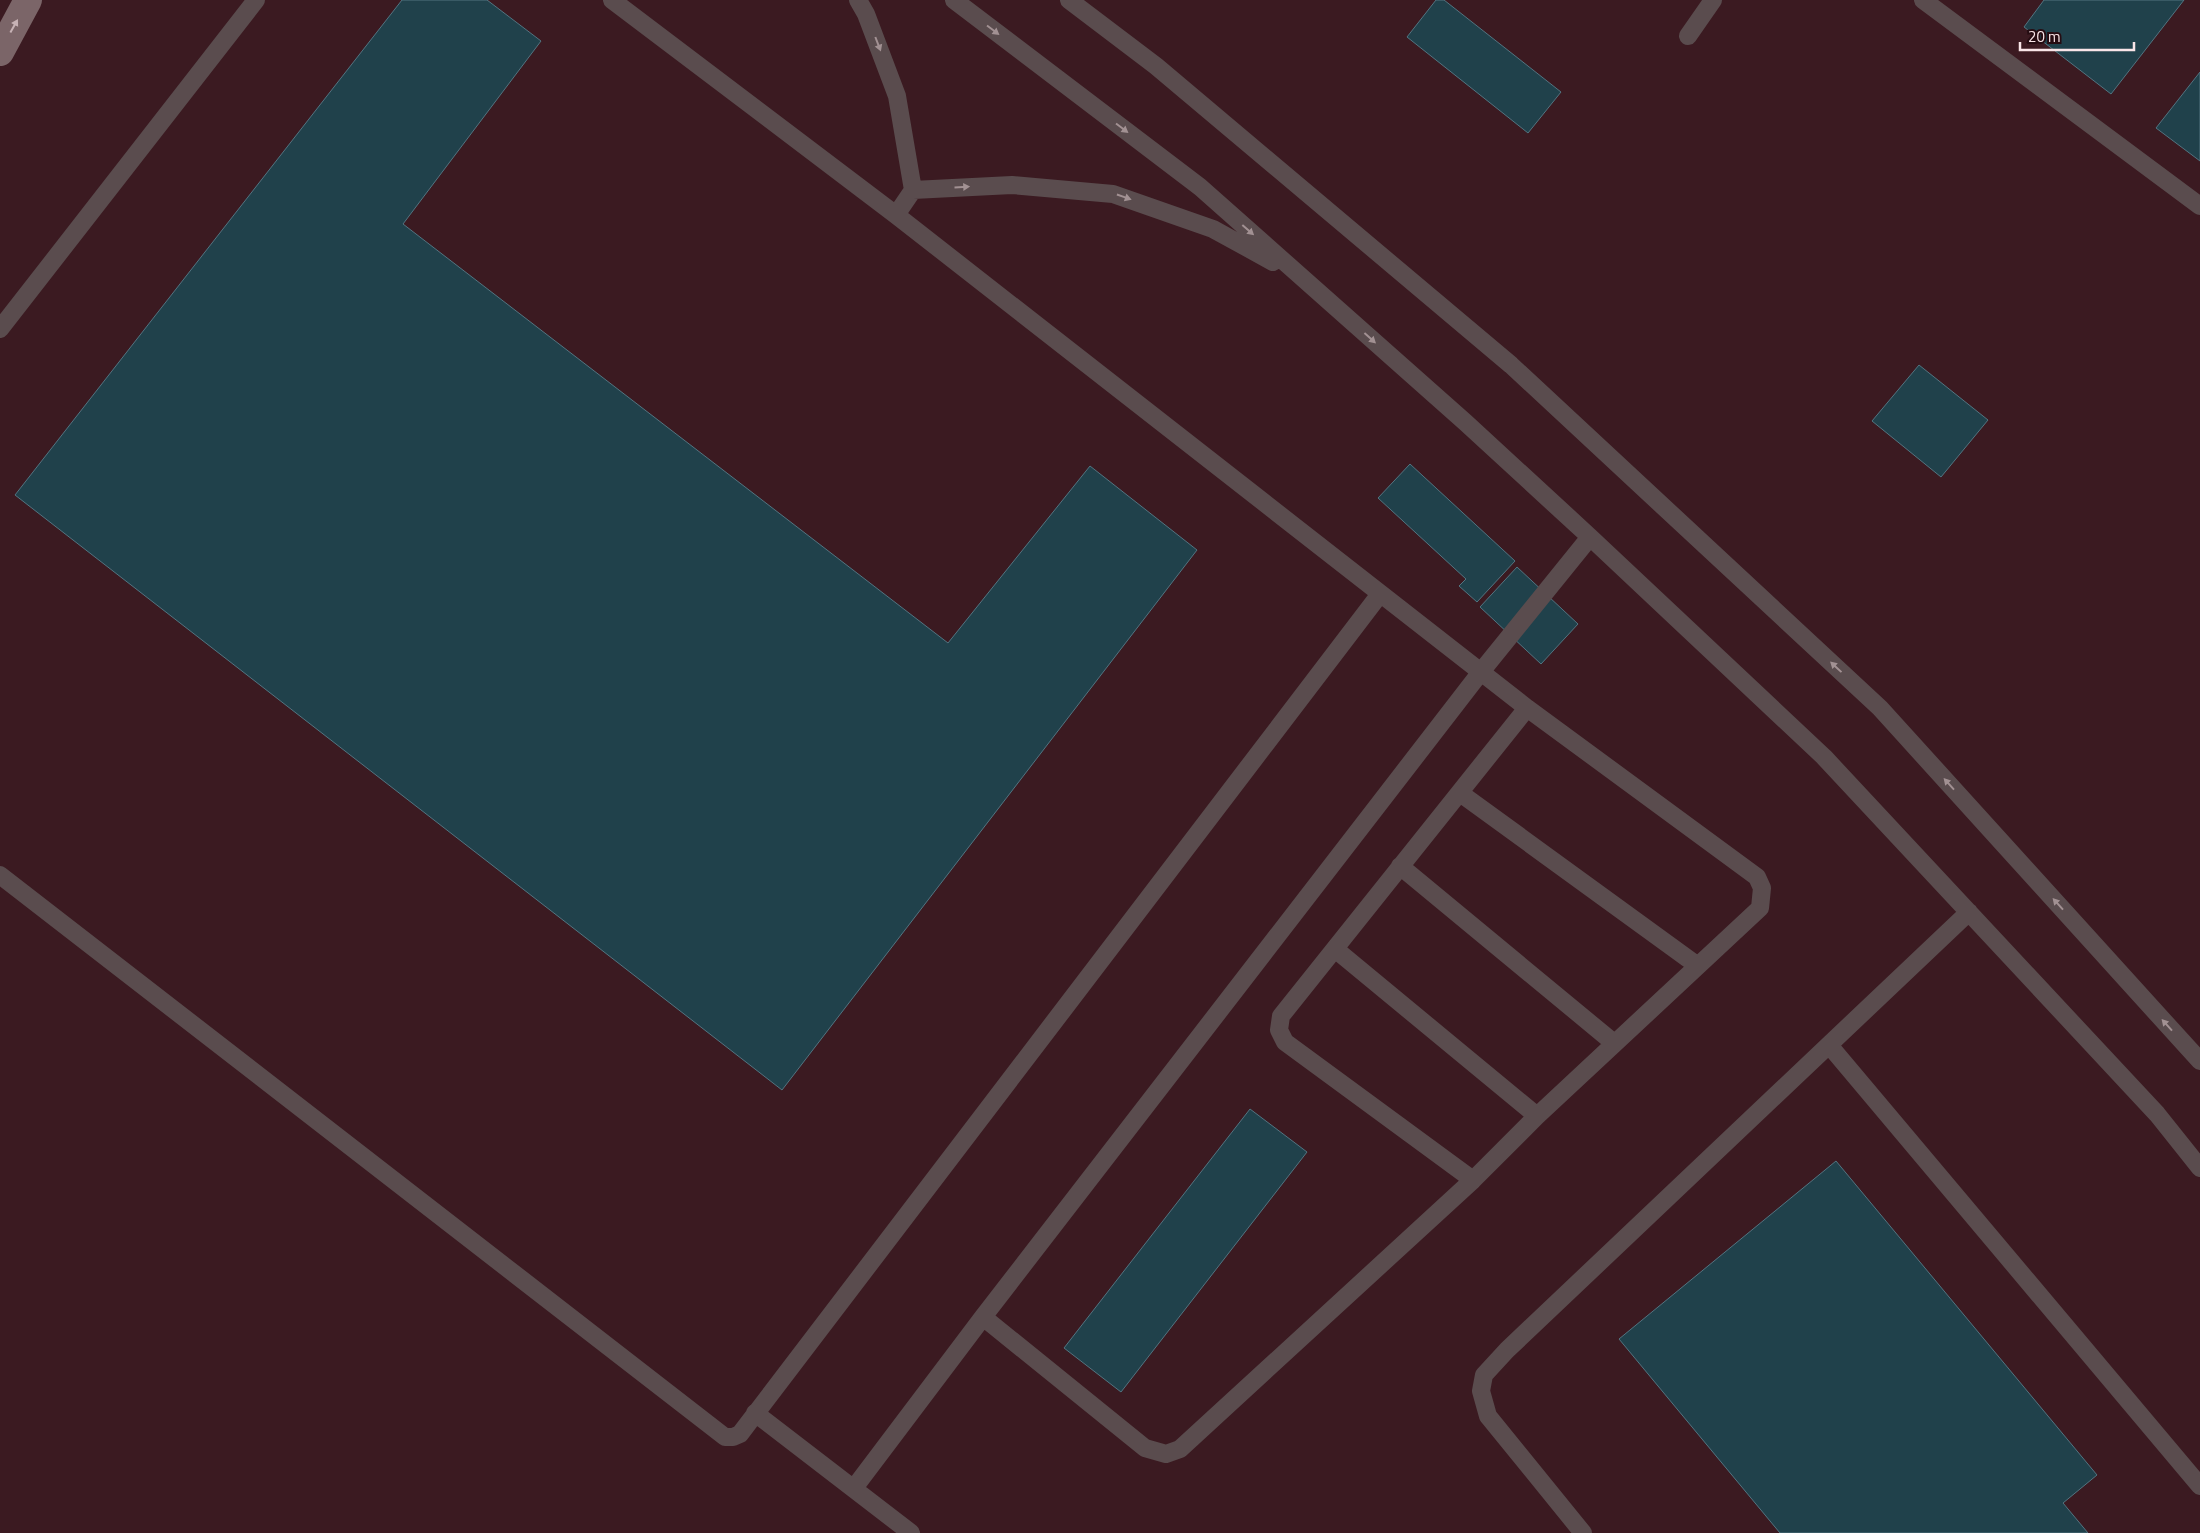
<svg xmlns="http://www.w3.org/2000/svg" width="2200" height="1533" font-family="'Titillium Web',sans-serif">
	<rect width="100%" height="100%" fill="#2f161b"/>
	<!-- built -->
	<path fill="#3b1a21" d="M0,0H2200V1533H0Z"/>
	<!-- building -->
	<path fill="#20414b" stroke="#537480" d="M402,0H487L541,41L403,224L948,643L1090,466L1197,550L782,1090L15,495Z
		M1436,0H1444L1561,92L1528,133L1407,37Z
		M2044,0H2184L2111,94L2024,27Z
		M2200,72V161L2156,128Z
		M1919,365L1988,420L1941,477L1872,421Z
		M1410,464L1515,561L1477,602L1459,586L1466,579L1378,498Z
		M1517,567L1578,624L1541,664L1480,607Z
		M1250,1109L1307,1152L1121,1392L1064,1348Z
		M1836,1161L2097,1475L2063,1503L2088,1533H1780L1619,1339Z"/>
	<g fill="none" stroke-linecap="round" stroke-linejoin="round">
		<!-- lane -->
		<path stroke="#5a4c4e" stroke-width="18" d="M612,0L896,215L1527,708
			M858,0L866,14L897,96L913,190L896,215
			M954,0L1200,187L1465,422L1590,537L1824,757L2157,1114L2200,1168
			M1069,0L1156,66L1511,365L1880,708L2200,1061
			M1923,0L2200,206
			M1688,36L1713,0
			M913,190L1012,185L1113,194L1213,229L1273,262
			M0,329L256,0
			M1460,793L1698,966
			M1400,866L1614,1043
			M0,875L725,1437H733L740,1434L1380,594
			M1335,949L1537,1116
			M1829,1045L2200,1486
			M983,1317L1145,1448L1166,1454L1180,1449L1473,1180L1537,1116L1760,908L1762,888L1757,877L1527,708L1281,1016L1279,1030L1285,1042L1473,1180
			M755,1413L911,1533
			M854,1488L983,1317L1480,673L1590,537
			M1583,1533L1488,1416L1481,1391L1484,1375L1507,1350L1969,912"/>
		<!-- secondary -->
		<path stroke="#7b6568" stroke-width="28" d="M0,52L28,0"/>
	</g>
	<!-- one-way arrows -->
	<defs><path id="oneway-solid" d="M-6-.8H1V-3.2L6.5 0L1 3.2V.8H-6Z" transform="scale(1.25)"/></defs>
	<use fill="#c7b2b5" href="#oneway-solid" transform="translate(14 26) rotate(-61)"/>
	<g fill="#a29193">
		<use href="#oneway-solid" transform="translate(993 30) rotate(37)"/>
		<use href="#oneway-solid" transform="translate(878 44) rotate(69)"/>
		<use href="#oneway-solid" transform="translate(1122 128) rotate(37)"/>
		<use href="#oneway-solid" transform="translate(962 187) rotate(-3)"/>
		<use href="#oneway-solid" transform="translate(1124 197) rotate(19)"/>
		<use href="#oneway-solid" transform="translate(1248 230) rotate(41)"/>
		<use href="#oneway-solid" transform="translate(1370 338) rotate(42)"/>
		<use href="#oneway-solid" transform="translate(1836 667) rotate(-137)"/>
		<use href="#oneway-solid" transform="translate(1949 784) rotate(-132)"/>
		<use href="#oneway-solid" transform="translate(2058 904) rotate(-132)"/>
		<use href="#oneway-solid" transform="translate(2167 1025) rotate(-132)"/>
	</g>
	<!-- scale -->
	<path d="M2020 42v8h114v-8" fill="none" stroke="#f9e5e8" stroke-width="2.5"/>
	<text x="2028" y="42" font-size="15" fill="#f9e5e8" stroke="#250c12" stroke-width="4" paint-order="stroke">20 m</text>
</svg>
